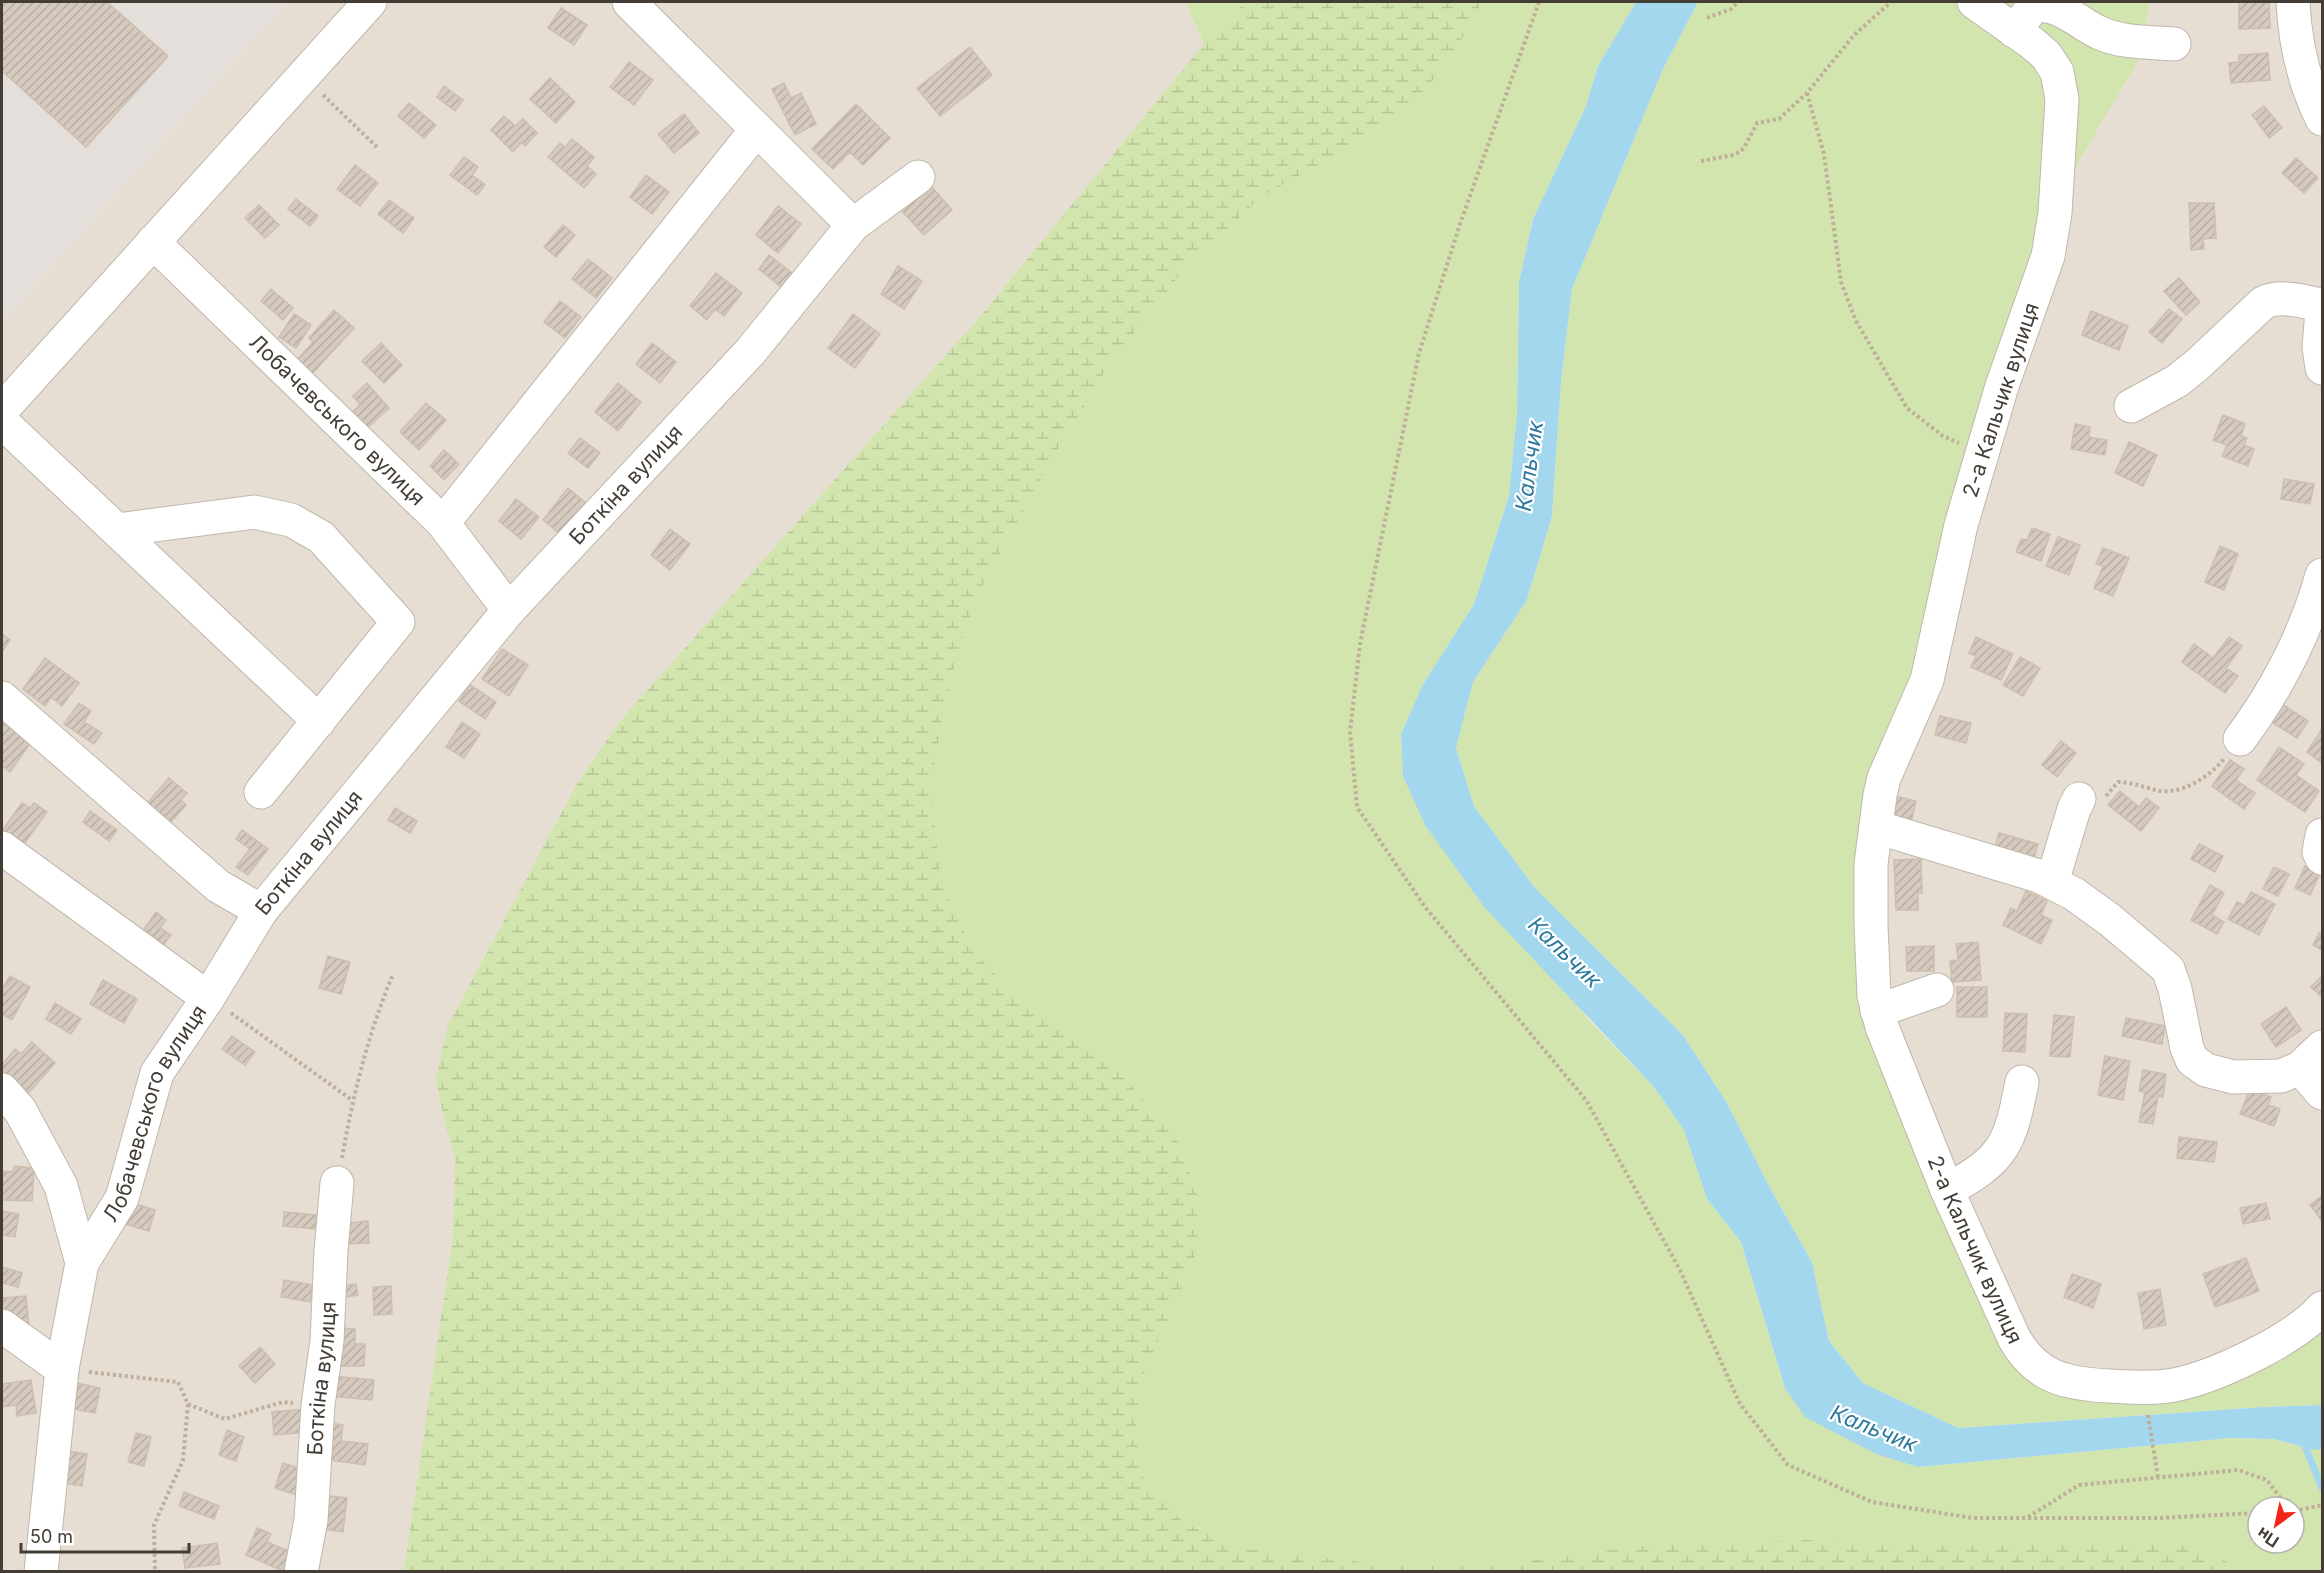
<svg xmlns="http://www.w3.org/2000/svg" width="2324" height="1573" font-family="Inter,sans-serif">
	<defs>
		<pattern id="wetland-marsh" width="20" height="14" patternUnits="userSpaceOnUse" patternTransform="scale(1.5)"><rect width="20" height="14" fill="#d3e5af"/><path d="M1 5h8M5 5V1M11 12h8M15 12V8" fill="none" stroke="#b6c597"/></pattern>
		<pattern id="building-hatch" width="6" height="6" patternUnits="userSpaceOnUse" patternTransform="scale(1.5)"><rect width="6" height="6" fill="#d6cabe"/><path d="M-1 1l2-2M0 6l6-6M5 7l2-2" fill="none" stroke="#b9aea4"/></pattern>
	</defs>
	<rect width="100%" height="100%" fill="#f2ede5"/>
	<!-- residential -->
	<path fill="#e6ded3" d="M286,2H1185L1204,44L979,318L621,720L577,784L448,1025L444,1119L455,1159L453,1236L404,1571H2V322Z
		M2150,2H2322V1321L2258,1365L2051,1383L1864,975L1859,864L2046,217L2140,58Z"/>
	<!-- industrial -->
	<path fill="#e4dfda" d="M2,2H286L2,322Z"/>
	<!-- grass -->
	<path fill="#d3e5af" fill-rule="evenodd" d="M1185,2H1636L1598,66L1586,106L1533,219L1519,282L1517,412L1509,496L1474,604L1422,686L1401,734L1403,776L1589,1020L1654,1087L1684,1130L1707,1199L1741,1242L1785,1388L1918,1467L2231,1438L2274,1439L2313,1450L2322,1449V1571L404,1572L453,1236L455,1159L444,1119L436,1079L448,1025L577,784L621,720L979,318L1204,44ZM2258,1507H2294V1543H2258Z
		M1698,2H2150L2140,58L2046,217L1910,696L1864,975L2005,1344L2139,1394L2322,1321V1405L2264,1407L1958,1428L1863,1383L1829,1341L1812,1262L1771,1190L1727,1103L1683,1035L1535,888L1474,806L1456,748L1473,682L1527,600L1552,516L1561,382L1572,289L1663,69Z"/>
	<!-- wetland -->
	<path fill="url(#wetland-marsh)" d="M1246,2H1482L1463,37L1438,75L1400,115L1343,151L1262,196L1185,268L1109,365L1044,473L982,587L959,648L943,713L931,789L941,884L974,952L1030,1010L1118,1069L1180,1144L1198,1196L1196,1254L1143,1376L1135,1432L1144,1481L1185,1524L1253,1550L1361,1562L1486,1566L1653,1545L1805,1540L1949,1546L2168,1542C2195,1549 2220,1555 2242,1571H404L453,1236L455,1159L444,1119L436,1079L448,1025L577,784L621,720L979,318L1204,44Z"/>
	<!-- water -->
	<path fill="#a3d7ee" d="M1636,2H1698L1663,69L1572,289L1561,382L1552,516L1527,600L1473,682L1456,748L1474,806L1535,888L1683,1035L1727,1103L1771,1190L1812,1262L1829,1341L1863,1383L1958,1428L2264,1407L2322,1405V1449L2314,1450L2274,1439L2231,1438L1918,1467L1876,1454L1805,1417L1785,1388L1741,1242L1707,1199L1684,1130L1654,1087L1485,908L1425,825L1403,776L1401,734L1422,686L1474,604L1509,496L1517,412L1519,282L1533,219L1586,106L1598,66Z"/>
	<g fill="none" stroke-linecap="round" stroke-linejoin="round">
		<!-- stream -->
		<path stroke="#a3d7ee" stroke-width="7" d="M2303,1441L2322,1488"/>
	</g>
	<!-- building -->
	<path fill="url(#building-hatch)" stroke="#cebeaf" stroke-width="1.5" d="M2,2H107L168,56L86,147L2,71Z
		M2239,2H2269L2270,28L2239,29Z
		M561,8L587,25L574,45L548,28Z
		M970,47L992,75L940,116L917,88Z
		M2268,53L2270,80L2231,83L2229,63L2239,62V55Z
		M629,62L653,80L634,105L610,87Z
		M550,78L575,102L556,123L530,99Z
		M784,83L791,98L801,93L816,124L795,135L772,89Z
		M444,86L463,100L455,111L437,97Z
		M409,103L436,125L424,138L398,116Z
		M856,104L890,138L863,165L850,152L833,169L812,149Z
		M2264,106L2282,128L2269,138L2252,115Z
		M684,114L699,133L674,153L658,134Z
		M504,116L515,126L523,119L537,133L525,146L522,142L513,152L491,130Z
		M572,139L594,157L587,166L596,174L584,188L548,157L560,143L565,147Z
		M464,157L478,167L472,175L485,185L477,195L450,175Z
		M2296,158L2318,178L2304,193L2282,173Z
		M355,165L378,183L360,206L337,189Z
		M646,175L669,192L652,214L630,197Z
		M930,185L952,210L924,235L901,210Z
		M296,199L318,216L310,226L288,209Z
		M389,200L414,218L403,233L378,214Z
		M2189,203H2214L2216,238L2203,239L2204,249L2191,250Z
		M259,205L279,225L265,238L245,218Z
		M778,206L801,224L778,253L756,235Z
		M563,225L575,235L556,257L544,247Z
		M769,255L792,273L781,287L759,269Z
		M588,259L612,278L596,298L572,279Z
		M898,266L922,281L904,309L881,294Z
		M716,273L742,293L724,316L715,309L707,320L690,306Z
		M2179,278L2200,302L2186,315L2164,291Z
		M271,289L293,308L283,320L261,301Z
		M560,301L581,317L565,338L544,322Z
		M2169,309L2182,319L2162,343L2149,332Z
		M334,310L354,328L310,376L295,362L313,342L309,338Z
		M2091,311L2128,326L2119,350L2082,335Z
		M294,314L311,325L296,348L279,337Z
		M853,314L880,334L855,368L828,348Z
		M381,343L402,365L384,383L362,361Z
		M652,343L676,362L660,383L636,364Z
		M367,383L389,408L364,431L349,415L360,405L353,396Z
		M618,383L641,402L618,431L595,412Z
		M426,403L446,420L419,450L400,432Z
		M2223,415L2245,424L2241,436L2247,438L2244,445L2254,449L2248,466L2222,456L2227,445L2213,440Z
		M2075,424L2090,427L2089,437L2107,440L2105,455L2071,449Z
		M580,438L600,453L588,468L568,453Z
		M2129,442L2157,455L2143,486L2115,473Z
		M444,450L459,464L444,480L430,466Z
		M2284,479L2314,484L2310,504L2281,499Z
		M568,488L586,503L561,535L543,520Z
		M516,499L539,517L521,539L499,521Z
		M2032,528L2050,534L2041,561L2016,552L2021,539L2027,540Z
		M670,529L690,544L670,570L651,555Z
		M2058,537L2080,545L2069,575L2046,566Z
		M2220,546L2238,554L2224,590L2205,582Z
		M2103,548L2129,558L2113,596L2094,588L2103,566L2096,564Z
		M2,634L10,640L2,652Z
		M1976,637L2013,654L2001,680L1971,667L1976,656L1969,653Z
		M2229,637L2242,646L2226,668L2238,676L2225,693L2182,662L2194,644L2213,658Z
		M502,649L528,665L509,696L482,679Z
		M2020,657L2040,668L2023,696L2003,685Z
		M45,658L79,683L62,706L51,697L45,706L23,689Z
		M470,685L496,702L485,719L459,701Z
		M79,703L91,711L84,722L102,733L94,744L64,724Z
		M2282,704L2308,721L2297,738L2270,721Z
		M1940,716L1971,723L1966,743L1935,735Z
		M5,722L32,741L10,772L2,766V727Z
		M462,722L480,734L464,758L446,747Z
		M2322,729V763L2307,752Z
		M2061,741L2076,753L2057,777L2042,765Z
		M2279,747L2304,764L2296,775L2319,791L2305,812L2257,780Z
		M2230,760L2244,769L2236,780L2255,793L2244,809L2212,786Z
		M169,778L187,793L181,800L186,805L166,828L143,808Z
		M2120,791L2139,807L2146,798L2159,808L2141,831L2108,805Z
		M1886,794L1916,801L1911,822L1882,815Z
		M22,803L30,808L34,803L47,812L24,844L3,829Z
		M395,808L417,821L410,833L388,820Z
		M90,811L117,830L109,841L83,822Z
		M242,830L268,849L248,875L236,867L250,849L236,839Z
		M1999,833L2038,844L2033,862L1994,851Z
		M2199,844L2223,856L2215,872L2191,859Z
		M1921,859L1922,893H1918V910H1896L1894,860Z
		M2305,866L2320,873L2310,895L2295,888Z
		M2274,867L2289,874L2278,896L2263,889Z
		M2210,885L2224,893L2212,915L2224,922L2217,934L2191,920Z
		M2026,891L2047,901L2041,915L2052,920L2041,944L2003,925L2011,908L2017,911Z
		M2251,892L2275,904L2259,935L2228,919L2237,902L2244,905Z
		M156,912L166,920L160,928L171,935L162,947L142,932Z
		M2319,933L2322,934V950L2313,945Z
		M1978,942L1981,980L1952,982L1950,961L1958,960L1956,944Z
		M1934,946V971H1907L1906,947Z
		M328,956L350,962L341,994L319,988Z
		M10,976L30,987L12,1020L2,1014V989Z
		M2322,976V997L2311,987Z
		M103,980L137,999L124,1023L90,1004Z
		M1957,987H1987V1017H1957Z
		M55,1003L81,1019L71,1034L46,1019Z
		M2286,1007L2301,1030L2276,1047L2261,1024Z
		M2005,1013L2027,1014L2025,1052L2003,1051Z
		M2054,1015L2074,1017L2070,1057L2050,1056Z
		M2126,1018L2165,1026L2162,1044L2122,1036Z
		M232,1036L255,1052L245,1065L222,1049Z
		M32,1042L55,1063L25,1097L2,1076V1065L15,1049L21,1054Z
		M2105,1056L2130,1061L2123,1100L2098,1095Z
		M2143,1070L2166,1074L2163,1097L2158,1096L2153,1124L2139,1122L2145,1092L2139,1091Z
		M2250,1089L2271,1097L2268,1105L2280,1109L2274,1126L2240,1114Z
		M2179,1137L2217,1142L2214,1162L2177,1158Z
		M14,1166L34,1168L32,1201L2,1200V1171L13,1172Z
		M2322,1196V1221L2310,1205Z
		M129,1202L155,1210L149,1231L122,1223Z
		M2266,1203L2270,1219L2243,1224L2240,1208Z
		M2,1211L19,1214L15,1237L2,1235Z
		M284,1212L316,1215L315,1229L283,1226Z
		M368,1221L369,1243L342,1244L341,1224Z
		M2246,1258L2259,1291L2215,1307L2203,1274Z
		M2,1267L22,1273L18,1287L2,1283Z
		M2072,1274L2101,1284L2093,1308L2064,1297Z
		M284,1280L313,1285L310,1302L281,1297Z
		M356,1284L358,1295L338,1298L336,1287Z
		M391,1286L392,1314L374,1315L373,1287Z
		M2160,1289L2166,1325L2144,1329L2138,1293Z
		M26,1296L29,1327L2,1320V1298Z
		M341,1328L355,1329V1344H365L364,1366H340Z
		M260,1347L275,1364L255,1383L239,1366Z
		M332,1376L374,1380L372,1400L330,1396Z
		M31,1380L36,1413L17,1416L16,1405L2,1407V1384Z
		M72,1382L100,1388L95,1413L67,1408Z
		M306,1409L308,1432L274,1435L272,1412Z
		M327,1423L343,1425L341,1441L368,1444L365,1465L323,1459Z
		M227,1430L244,1437L236,1461L219,1455Z
		M136,1433L151,1437L144,1466L128,1462Z
		M67,1451L87,1454L82,1486L62,1483Z
		M283,1463L305,1470L297,1495L275,1488Z
		M184,1492L219,1506L214,1519L179,1506Z
		M321,1495L347,1498L343,1532L317,1528Z
		M257,1528L271,1534L267,1542L291,1552L283,1571L246,1555Z
		M217,1543L220,1564L185,1568L182,1548Z"/>
	<g fill="none" stroke-linecap="round" stroke-linejoin="round">
		<!-- minor casing -->
		<g stroke="#c0b6ab" stroke-width="35">
			<g id="minor">
				<path d="M629,2L853,225"/>
				<path id="s1" d="M1974,2L2032,43L2046,55L2057,72L2062,99L2055,213L2048,256L2002,386L1961,525L1927,680L1884,778L1880,795L1871,864V925L1874,996L1882,1027L1947,1190L2014,1338C2036,1378 2067,1384 2110,1386C2131,1387 2153,1389 2174,1385C2215,1377 2294,1340 2322,1308"/>
				<path d="M2293,2C2295,43 2303,81 2322,119"/>
				<path d="M2014,31L2033,7C2058,0 2079,24 2100,33C2122,43 2150,42 2174,44"/>
				<path id="s2" d="M153,242L443,523L509,610"/>
				<path d="M2322,310L2319,347L2322,368"/>
				<path d="M2131,406L2177,381L2197,365L2263,303C2281,294 2304,302 2322,305"/>
				<path d="M2,410L370,2"/>
				<path d="M2,422L319,721"/>
				<path d="M443,523L757,129"/>
				<path d="M117,530L254,512L291,520L321,537L398,622L261,792"/>
				<path d="M2,698L218,886L261,911"/>
				<path d="M2240,739C2277,689 2305,636 2322,575"/>
				<path d="M1876,827L2039,876L2074,894L2110,920L2168,969L2175,989L2187,1048L2192,1060L2206,1070L2233,1077L2281,1076L2300,1068L2322,1047"/>
				<path d="M2322,835L2319,852L2322,858"/>
				<path d="M2,848L208,998"/>
				<path d="M2052,882L2074,809L2079,799"/>
				<path d="M1877,1011L1937,990"/>
				<path d="M2300,1068L2322,1093"/>
				<path d="M2,1090L20,1110L61,1186L82,1263"/>
				<path d="M1947,1190C2005,1159 2010,1144 2022,1082"/>
				<path d="M2,1326L62,1369"/>
				<path id="s3" d="M41,1572L62,1369L82,1263L122,1198L157,1073L208,998L261,911L509,610L750,352L853,225L918,177"/>
				<path id="s4" d="M301,1572L311,1520L318,1405L327,1341L331,1251L337,1183"/>
			</g>
		</g>
		<!-- path -->
		<path stroke="#beae9a" stroke-width="4" stroke-dasharray="3 3" stroke-linecap="butt" d="M1539,2L1460,224L1419,353L1360,644L1350,732L1357,807L1425,907L1586,1100L1680,1270L1740,1404L1788,1465L1872,1502L1973,1518H2158L2258,1513
			M1707,18L1731,9L1738,2
			M1807,93L1824,154L1841,282L1856,321L1907,408L1943,436L1959,443
			M323,95L378,148
			M1701,161L1733,155L1741,151L1744,148L1757,123L1779,119L1807,93L1854,35L1891,2
			M2106,796L2118,782C2132,782 2146,788 2160,791C2183,794 2210,776 2224,759
			M231,1013L352,1100
			M342,1158C353,1095 368,1034 393,974
			M89,1372L178,1382L188,1404L183,1460L154,1525L155,1572
			M188,1404L225,1419L283,1402L293,1403
			M2148,1415L2158,1478
			M2294,1511L2322,1505
			M2028,1517L2079,1485L2238,1470L2267,1480L2287,1507"/>
		<!-- minor -->
		<use href="#minor" stroke="#fff" stroke-width="33"/>
	</g>
	<g text-anchor="middle" stroke-width="4.5" stroke-linejoin="round" paint-order="stroke">
		<!-- street labels -->
		<g font-size="21" fill="#443d35" stroke="#fff">
			<text transform="translate(2001 400) rotate(-72)" y="7">2-а Кальчик вулиця</text>
			<text dy="7" stroke="none"><textPath href="#s2" startOffset="256">Лобачевського вулиця</textPath></text>
			<text dy="7" stroke="none"><textPath href="#s3" startOffset="1272">Боткіна вулиця</textPath></text>
			<text dy="7" stroke="none"><textPath href="#s3" startOffset="786">Боткіна вулиця</textPath></text>
			<text dy="7" stroke="none"><textPath href="#s3" startOffset="480">Лобачевського вулиця</textPath></text>
			<text dy="7" stroke="none"><textPath href="#s1" startOffset="1336">2-а Кальчик вулиця</textPath></text>
			<text dy="7" stroke="none"><textPath href="#s4" startOffset="195">Боткіна вулиця</textPath></text>
		</g>
		<!-- water labels -->
		<g font-size="22" font-style="italic" fill="#2f7a9c" stroke="#fff">
			<text transform="translate(1529 466) rotate(-82)" y="8">Кальчик</text>
			<text transform="translate(1565 952) rotate(44)" y="8">Кальчик</text>
			<text transform="translate(1874 1428) rotate(22)" y="8">Кальчик</text>
		</g>
	</g>
	<!-- border -->
	<rect width="2324" height="1573" fill="none" stroke="#443d35" stroke-width="6"/>
	<!-- north arrow -->
	<g transform="translate(2276 1525) rotate(213)"><circle r="28" fill="#ffffff" stroke="#b4b1ae" stroke-width="1.5"/>
	<path d="M0-4.5L10 22L0 15L-10 22Z" fill="#f3251b"/>
	<text y="-9" font-size="16" font-weight="bold" text-anchor="middle" fill="#443d35">Пн</text>
	</g>
	<!-- scale -->
	<path d="M21 1543v9h168v-9" fill="none" stroke="#443d35" stroke-width="3"/>
	<text x="30" y="1543" font-size="18" fill="#443d35" stroke="#ffffff" stroke-width="4.5" paint-order="stroke">50 m</text>
</svg>
